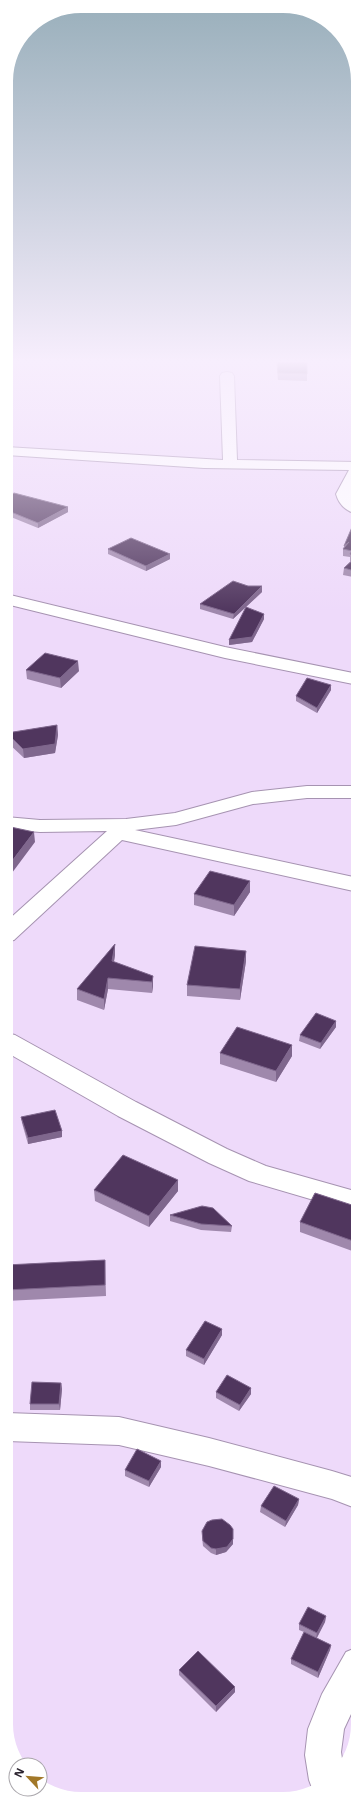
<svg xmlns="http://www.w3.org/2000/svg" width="364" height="1805" font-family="'Noto Sans',sans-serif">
	<rect width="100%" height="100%" fill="#eedafa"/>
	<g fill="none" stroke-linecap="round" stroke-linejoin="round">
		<!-- minor casing -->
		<g stroke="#a693b1" stroke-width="2">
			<path id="minor" d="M227,372L232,373L234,376L237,460L357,462L358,482L352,494L354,500L358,504V514C347,512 339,505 336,494L349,470L204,468L6,455V447L223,460L220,376L222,373Z
				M6,594L225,647L358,674V685L225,658L6,604Z
				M307,786H358V798H307L253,804L176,825L135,830L358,878V892L122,840L14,940L6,942V922L107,831L40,832L6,829V817L40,820L126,819L175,813L252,792Z
				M6,1033L15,1035L136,1102L227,1149L266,1166L358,1192V1213L249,1181L209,1163L118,1116L6,1052Z
				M7,1413L119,1417L209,1438L332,1471L358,1479V1509L332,1499L209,1466L119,1445L7,1441Z
				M358,1647V1699L344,1729L341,1752L343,1765L339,1774L312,1788L309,1780L305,1755L308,1729L322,1694L346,1652Z"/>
		</g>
		<!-- minor -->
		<use href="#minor" fill="#fff" fill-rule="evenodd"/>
	</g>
	<!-- wall -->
	<path fill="#9f88ac" d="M276,359H307V381L278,380Z
		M6,498L68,507V512L38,528L6,515Z
		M358,513V578L343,575L344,568L351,561H350V557L343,556V549Z
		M108,549L170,554V559L146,571L108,554Z
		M262,592L246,607L264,619L252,642L229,645L246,607L233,619L200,609V604Z
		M26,670L79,671L61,688L27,679Z
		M331,690L317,713L296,701V696Z
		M57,725L58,735L55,753L24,758L8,743L7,733Z
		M250,892L234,916L194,905V894Z
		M115,944V955L114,962L153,976V986L152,993L108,989L104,1010L77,1000V989Z
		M246,961L240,1000L187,996V985Z
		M336,1021V1027L320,1049L299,1041L300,1035Z
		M220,1053L292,1056L276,1082L220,1064Z
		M21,1117L62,1131V1137L28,1144L22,1123Z
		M178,1180V1191L149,1227L95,1201L94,1190Z
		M358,1207V1246L355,1252L300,1232V1222Z
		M170,1215L232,1226L231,1232L201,1230L170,1221Z
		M105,1260L106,1296L6,1301V1265Z
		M222,1329V1335L204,1365L186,1356V1350Z
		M61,1383L62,1389L60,1410H30V1404Z
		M251,1388V1394L239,1411L216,1398V1392Z
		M161,1467L149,1487L125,1476V1470Z
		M299,1499L298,1505L285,1527L260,1512L261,1506Z
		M202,1531L233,1544L226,1552L216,1555L211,1553L203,1546L202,1537Z
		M326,1616L325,1622L317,1638L331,1645L330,1650L318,1678L291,1664V1659L304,1632L299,1630V1624Z
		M179,1670L235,1687V1692L216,1712L179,1675Z"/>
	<!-- shaded-wall -->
	<path fill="#7f678d" d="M68,507V512L38,528V523Z
		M170,554V559L146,571V566Z
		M262,586V592L233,619L234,614Z
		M264,614V619L252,642L229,645V640Z
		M78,661L79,671L61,688L60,678Z
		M331,685V690L317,713V708Z
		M57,725L58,735L55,753L24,758L23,749Z
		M34,832L35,842L6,881V869Z
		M250,881V892L234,916V905Z
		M115,944V955L112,972V961Z
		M246,951V961L240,1000V989Z
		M153,976V986L152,993V982Z
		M108,978V989L104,1010V999Z
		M336,1021V1027L320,1049L321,1043Z
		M292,1045V1056L276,1082V1071Z
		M62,1131V1137L28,1144V1138Z
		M178,1180V1191L149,1227V1216Z
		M358,1239V1246L355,1252L356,1242Z
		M222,1329V1335L204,1365V1359Z
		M61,1383L62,1389L60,1410L59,1404Z
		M251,1388V1394L239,1411L240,1405Z
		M161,1461V1467L149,1487V1481Z
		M299,1499L298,1505L285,1527L286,1521Z
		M233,1539V1544L226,1552L216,1555V1549Z
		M326,1616L325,1622L316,1639L317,1633Z
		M331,1645L330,1650L318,1678V1672Z
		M235,1687V1692L216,1712V1706Z"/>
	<!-- building -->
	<path fill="#50365e" stroke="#7f678d" d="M277,359H307V374L278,373Z
		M14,493L68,507L38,523L6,510V498Z
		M358,513V572L344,568L357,556L350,554L352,551L343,549L349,542L344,546Z
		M131,538L170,554L146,566L108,549Z
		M233,581L248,586H262L234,614L200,604Z
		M246,607L264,614L252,637L229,640Z
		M45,653L78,661L60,678L26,670Z
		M307,678L331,685L317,708L296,696Z
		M57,725L55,744L23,749L7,733Z
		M6,826L34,832L6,869Z
		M210,871L250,881L234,905L194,894Z
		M115,944L112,961L153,976L152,982L108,978L104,999L77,989Z
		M195,946L246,951L240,989L187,985Z
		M316,1013L336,1021L321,1043L300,1035Z
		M237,1027L292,1045L276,1071L220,1053Z
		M55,1110L62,1131L28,1138L21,1117Z
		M123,1155L178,1180L149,1216L94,1190Z
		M315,1193L358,1207V1239L356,1242L300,1222Z
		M202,1206L213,1208L232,1226L201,1224L170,1215Z
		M105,1260V1285L6,1290V1265Z
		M205,1321L222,1329L204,1359L186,1350Z
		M227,1375L251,1388L240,1405L216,1392Z
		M32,1382L61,1383L59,1404H30Z
		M137,1449L161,1461L149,1481L125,1470Z
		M274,1486L299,1499L286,1521L261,1506Z
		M222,1519L230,1525L233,1529V1539L227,1547L216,1549L211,1548L203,1541L202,1531L207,1522L212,1520Z
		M308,1607L326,1616L317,1633L299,1624Z
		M304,1632L331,1645L318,1672L291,1659Z
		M198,1651L235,1687L216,1706L179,1670Z"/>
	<!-- sky -->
	<linearGradient id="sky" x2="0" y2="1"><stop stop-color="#99afbb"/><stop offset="0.59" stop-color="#f7eefd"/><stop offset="1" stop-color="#f7eefd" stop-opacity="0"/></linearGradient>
	<rect width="364" height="612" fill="url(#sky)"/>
	<!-- crop -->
	<path d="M0 0H364V1805H0ZM81 13H283A68 68 0 0 1 351 81V1724A68 68 0 0 1 283 1792H81A68 68 0 0 1 13 1724V81A68 68 0 0 1 81 13Z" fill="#fff" fill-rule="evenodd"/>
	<!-- north arrow -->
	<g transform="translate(28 1777) rotate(296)"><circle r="19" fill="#ffffff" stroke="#a9a6ab"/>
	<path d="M0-3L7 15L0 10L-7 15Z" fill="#a27828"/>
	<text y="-6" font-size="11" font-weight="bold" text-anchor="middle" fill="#28202c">N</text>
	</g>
</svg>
